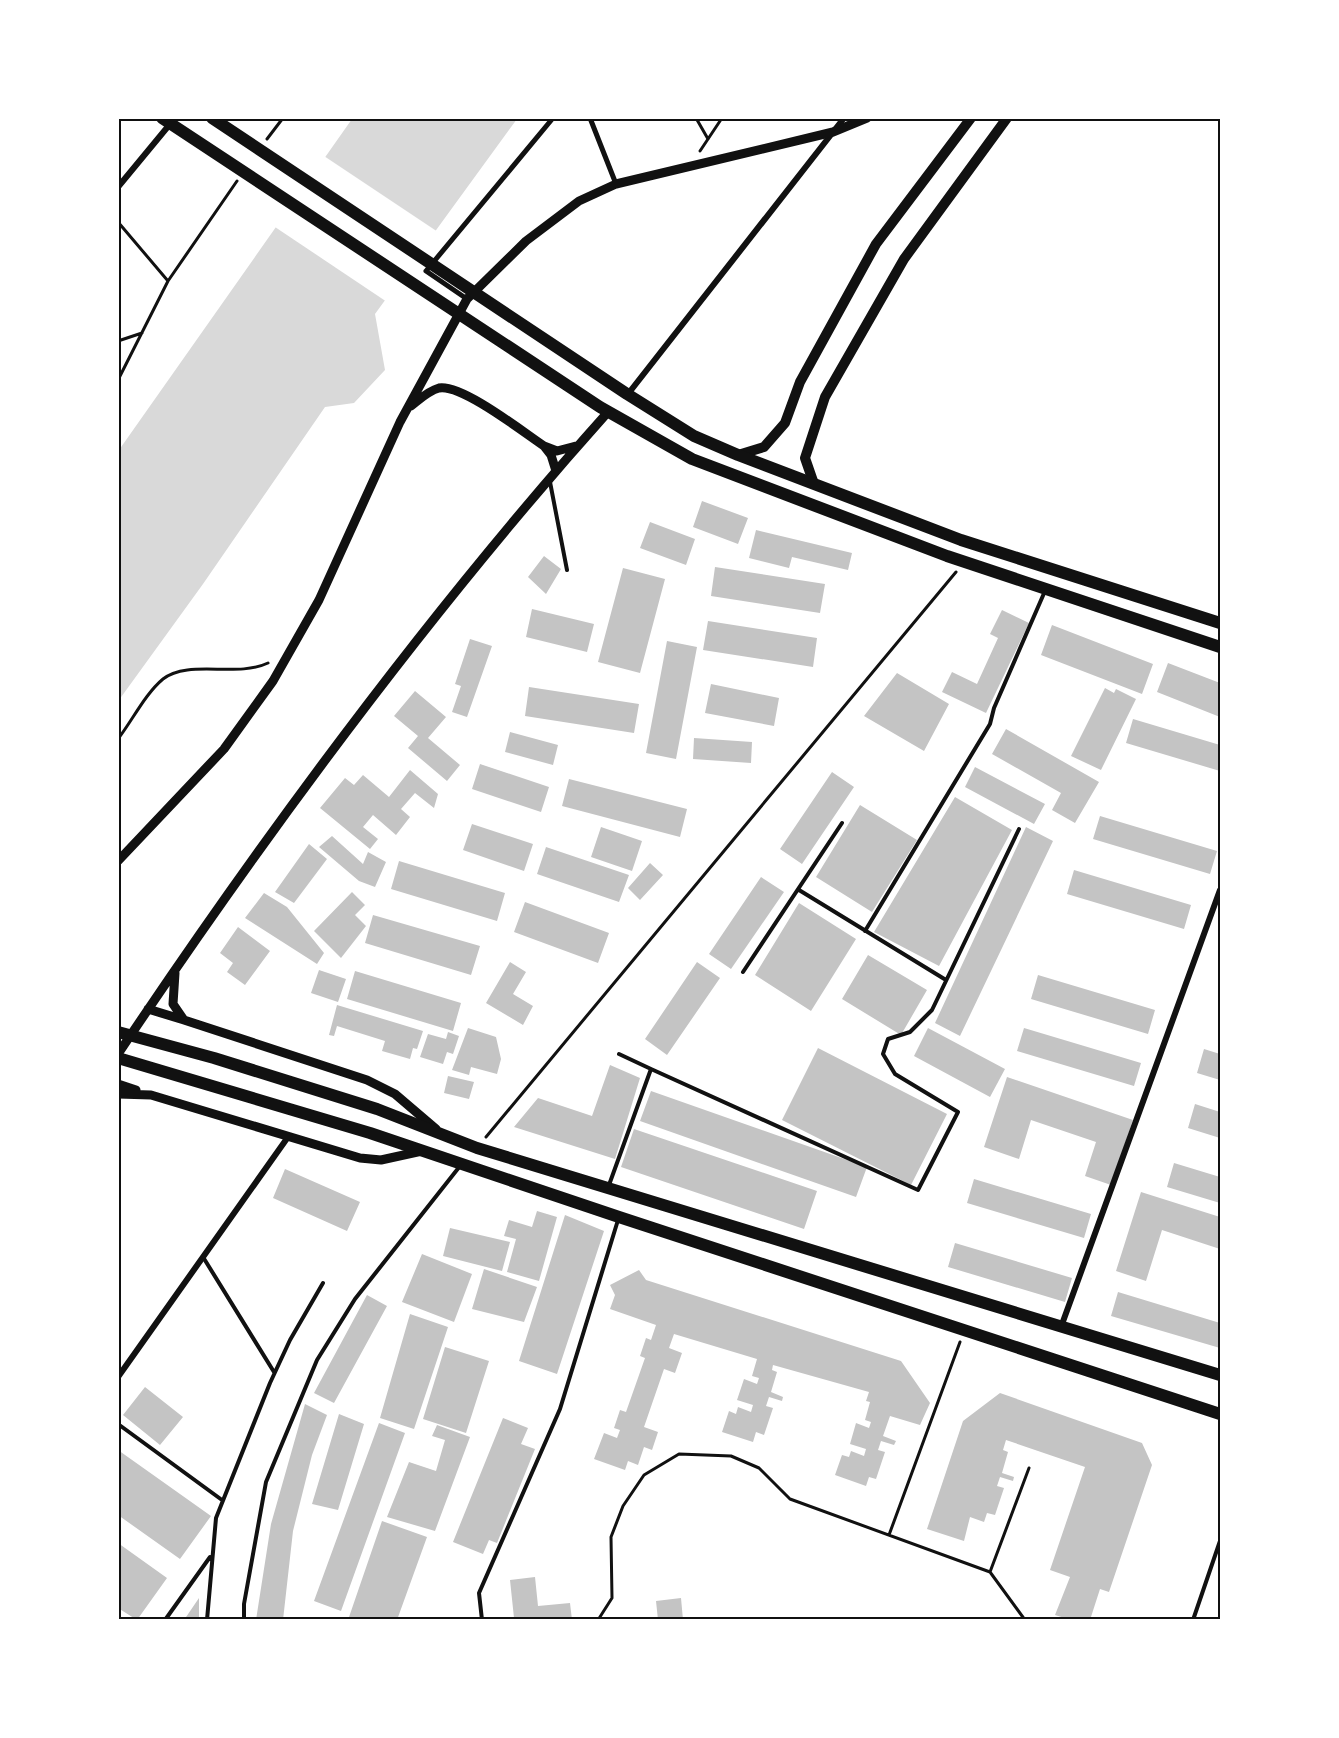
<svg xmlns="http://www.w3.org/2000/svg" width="1339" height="1738" font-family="'Zilla Slab',serif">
	<rect width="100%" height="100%" fill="#fff"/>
	<!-- water -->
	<path fill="#d9d9d9" d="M352,119H517L375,314L385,370L354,403L325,407L203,584L119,700V450Z"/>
	<!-- pier -->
	<path fill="#fff" d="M321,154L438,232L387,302L272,225Z"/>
	<!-- building -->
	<path fill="#c4c4c4" d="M702,501L748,518L738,544L693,527Z
		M650,522L695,539L686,565L640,548Z
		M756,530L852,553L848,570L792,557L789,568L749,558Z
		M544,556L561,569L546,594L528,577Z
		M715,567L825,584L820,613L711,596Z
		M623,568L665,579L640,673L598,662Z
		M532,609L594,624L587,652L526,637Z
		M1002,610L1029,623L986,713L942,692L952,672L977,684L998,638L990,634Z
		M708,621L817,638L813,667L703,650Z
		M1052,625L1153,664L1142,694L1041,655Z
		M470,639L492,646L467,717L452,712L461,686L455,684Z
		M667,641L697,647L676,759L646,753Z
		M1168,663L1220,683V717L1157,692Z
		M897,673L949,704L924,751L864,716Z
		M711,684L779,698L774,726L705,713Z
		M529,687L639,704L634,733L525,716Z
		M1105,688L1114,693L1116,689L1136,699L1101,770L1071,756Z
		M415,691L446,717L428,738L460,765L447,781L408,748L418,736L394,716Z
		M1133,719L1220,745V771L1126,743Z
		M1006,729L1099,782L1075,823L1052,810L1061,793L992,754Z
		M510,732L558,745L553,765L505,752Z
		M694,738L752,742L751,763L693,759Z
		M480,764L549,787L541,812L472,789Z
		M975,767L1045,804L1034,824L965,787Z
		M410,770L438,794L434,808L415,793L401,809L410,817L396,835L373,815L363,827L378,839L370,849L320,808L345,778L354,785L363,775L389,797Z
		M832,772L854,787L802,864L780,849Z
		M569,779L687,809L680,837L562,806Z
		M955,797L1012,830L939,966L874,932Z
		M860,805L917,840L872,912L816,877Z
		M1100,816L1217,851L1210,874L1093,839Z
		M472,824L533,844L524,871L463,850Z
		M601,827L642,841L632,871L591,857Z
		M1026,827L1053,841L960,1036L935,1023Z
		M332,836L363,864L368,852L386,862L375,887L359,881L319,847Z
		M309,844L327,859L294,903L275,892Z
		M546,847L629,875L619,902L537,874Z
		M399,861L505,893L497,921L391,889Z
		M650,863L663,875L640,900L628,888Z
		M1074,870L1191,905L1184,929L1067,894Z
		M761,877L784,892L731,969L709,954Z
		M352,892L365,905L355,915L366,926L341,958L314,931Z
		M264,893L287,907L324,953L317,964L245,918Z
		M525,902L609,933L598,963L514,932Z
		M799,903L856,939L811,1011L755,975Z
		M373,915L480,946L471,975L365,943Z
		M238,927L270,951L245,985L227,972L233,963L220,953Z
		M868,955L927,990L901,1035L842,999Z
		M510,962L526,972L513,994L533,1006L523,1025L486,1003Z
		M697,962L720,978L667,1055L645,1039Z
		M319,970L346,979L338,1002L311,993Z
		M355,971L461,1003L453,1031L347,999Z
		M1038,975L1155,1010L1148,1034L1031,999Z
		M337,1005L423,1031L417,1049L413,1048L410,1059L382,1051L385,1041L337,1026L334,1036L329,1035Z
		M468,1028L496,1037L501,1059L497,1074L471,1067L469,1075L452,1070Z
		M928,1028L1005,1069L990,1097L914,1056Z
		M1024,1028L1141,1063L1134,1086L1017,1051Z
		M448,1032L459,1036L453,1054L447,1052L443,1064L420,1057L428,1034L446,1039Z
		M818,1048L947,1114L911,1185L782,1120Z
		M1204,1049L1220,1054V1080L1197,1073Z
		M610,1065L640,1078L615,1159L514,1127L538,1098L592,1116Z
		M448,1076L474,1082L469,1099L444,1093Z
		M1007,1077L1133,1120L1111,1185L1085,1176L1096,1142L1031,1120L1019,1159L984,1147Z
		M651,1091L867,1167L856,1197L640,1121Z
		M1195,1104L1220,1112V1138L1188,1128Z
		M634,1129L817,1191L804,1229L621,1167Z
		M1174,1163L1220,1177V1203L1167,1187Z
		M285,1169L360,1202L347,1231L273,1198Z
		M974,1179L1091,1214L1084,1238L967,1203Z
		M1141,1192L1220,1217V1249L1162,1230L1146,1281L1116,1271Z
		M537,1211L557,1217L539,1281L507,1272L516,1239L504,1236L509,1220L532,1227Z
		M565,1215L604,1231L557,1374L519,1361Z
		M450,1228L510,1242L502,1271L443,1256Z
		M955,1243L1072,1278L1065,1302L948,1267Z
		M422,1254L472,1274L454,1322L402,1302Z
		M484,1269L537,1287L524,1322L472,1309Z
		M639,1270L646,1280L901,1361L930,1403L920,1425L890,1416L883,1436L896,1441L894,1445L881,1441L878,1450L885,1452L876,1479L869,1477L866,1486L835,1475L842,1455L849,1457L851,1451L864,1456L866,1449L850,1444L856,1423L869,1428L871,1422L865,1420L870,1402L866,1401L869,1392L773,1365L772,1370L777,1372L771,1392L783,1397L782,1401L769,1397L766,1406L773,1408L764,1435L756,1432L753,1442L722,1432L729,1411L736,1414L738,1407L751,1412L753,1405L737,1400L744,1379L757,1384L759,1378L752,1376L757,1359L674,1334L669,1348L682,1353L675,1373L664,1369L644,1427L658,1432L652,1450L644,1447L638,1465L628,1461L625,1470L594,1459L604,1433L617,1438L620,1430L614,1428L620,1410L626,1412L645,1358L640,1356L646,1338L651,1340L656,1325L610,1309L615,1295L610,1285Z
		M1118,1292L1220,1323V1348L1111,1316Z
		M367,1295L387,1306L334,1403L314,1393Z
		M410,1314L448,1327L414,1429L380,1418Z
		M445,1347L489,1361L466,1433L423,1419Z
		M145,1387L183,1417L160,1445L123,1415Z
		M1000,1393L1142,1443L1152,1465L1109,1592L1100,1589L1090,1620H1071L1055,1615L1070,1577L1050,1570L1085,1467L1006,1440L1003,1450L1008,1452L1002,1473L1014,1477L1013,1481L1000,1477L997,1486L1004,1488L995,1515L987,1513L984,1522L970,1517L964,1541L927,1529L963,1421Z
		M305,1404L327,1415L312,1455L293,1531L283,1620H256L271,1524Z
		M339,1414L364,1424L338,1510L312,1504Z
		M503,1418L528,1428L521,1444L535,1449L497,1543L489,1540L483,1554L453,1542Z
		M379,1423L405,1433L341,1611L314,1601Z
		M437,1425L470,1437L435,1531L387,1517L409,1462L436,1471L445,1440L432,1436Z
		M118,1450L211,1516L180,1559L118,1515Z
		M382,1521L427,1537L397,1620H348Z
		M118,1543L167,1578L137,1620L118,1608Z
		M535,1577L538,1606L570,1603L572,1620L514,1618L510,1580Z
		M199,1598V1620H184Z
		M681,1598L683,1620H658L656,1601Z"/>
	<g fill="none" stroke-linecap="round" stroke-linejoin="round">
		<!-- path -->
		<path stroke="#111" stroke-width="3" d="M696,118L708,139
			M267,139L283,118
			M700,151L722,118
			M118,222L168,281
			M118,341L142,333
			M118,380L168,281L237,181
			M118,739C132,721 145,694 163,679C188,659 237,678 268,663
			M486,1137L956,572
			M889,1535L960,1342
			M990,1572L1025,1620
			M598,1620L612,1598L611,1537L623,1506L644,1475L679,1454L731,1456L759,1468L790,1499L990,1572L1029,1468"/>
		<!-- service -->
		<path stroke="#111" stroke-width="4" d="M550,482L567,570
			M799,890L946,980
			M865,931L990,724L994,708L1045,591
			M743,972L842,823
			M651,1069L918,1190L958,1112L895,1074L883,1054L888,1039L910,1032L932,1010L1019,829
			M609,1185L651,1069L619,1054
			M203,1257L274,1372
			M118,1424L222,1500
			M165,1620L210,1557
			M207,1620L216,1518L270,1383L290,1340L323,1283
			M244,1620V1604L266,1482L317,1360L355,1299L460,1166
			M482,1620L479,1593L560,1409L618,1220
			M1193,1620L1220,1541"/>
		<!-- pedestrian -->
		<path stroke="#111" stroke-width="5" d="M590,118L616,184
			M467,299L426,271L553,118"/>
		<!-- minor -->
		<path stroke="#111" stroke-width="6" d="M118,187L175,118
			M628,394L844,118
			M1061,1327L1220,890
			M118,1377L288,1137"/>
		<!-- tertiary -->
		<path stroke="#111" stroke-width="9" d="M411,406C420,399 428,391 439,388C462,384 523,432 544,446L551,455L556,471
			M544,446L557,451L576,446
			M118,861L224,749L273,681L319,600L400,422L467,299L526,241L579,201L616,184L833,132L867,118
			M175,973L173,1004L184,1020L367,1080L395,1094L436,1129
			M148,1009L184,1020
			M118,1054C268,830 429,612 608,412
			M118,1084L136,1090
			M118,1094L151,1095L360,1158L381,1160L422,1151"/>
		<!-- secondary -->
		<path stroke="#111" stroke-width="10" d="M738,455L764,447L785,423L800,382L876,244L971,118
			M814,484L805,458L825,397L904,259L1007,118"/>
		<!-- primary -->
		<path stroke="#111" stroke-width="12" d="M162,118L600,407L692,459L947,556L1220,647
			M212,118L627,394L694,436L738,455L961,540L1220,623
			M118,1032L214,1058L377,1109L477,1148L1220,1375
			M118,1058L370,1133L619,1217L1220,1414"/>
	</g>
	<!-- border -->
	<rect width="1339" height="1738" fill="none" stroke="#ffffff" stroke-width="240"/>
	<rect x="120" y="120" width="1099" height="1498" fill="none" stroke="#111" stroke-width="2"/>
</svg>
